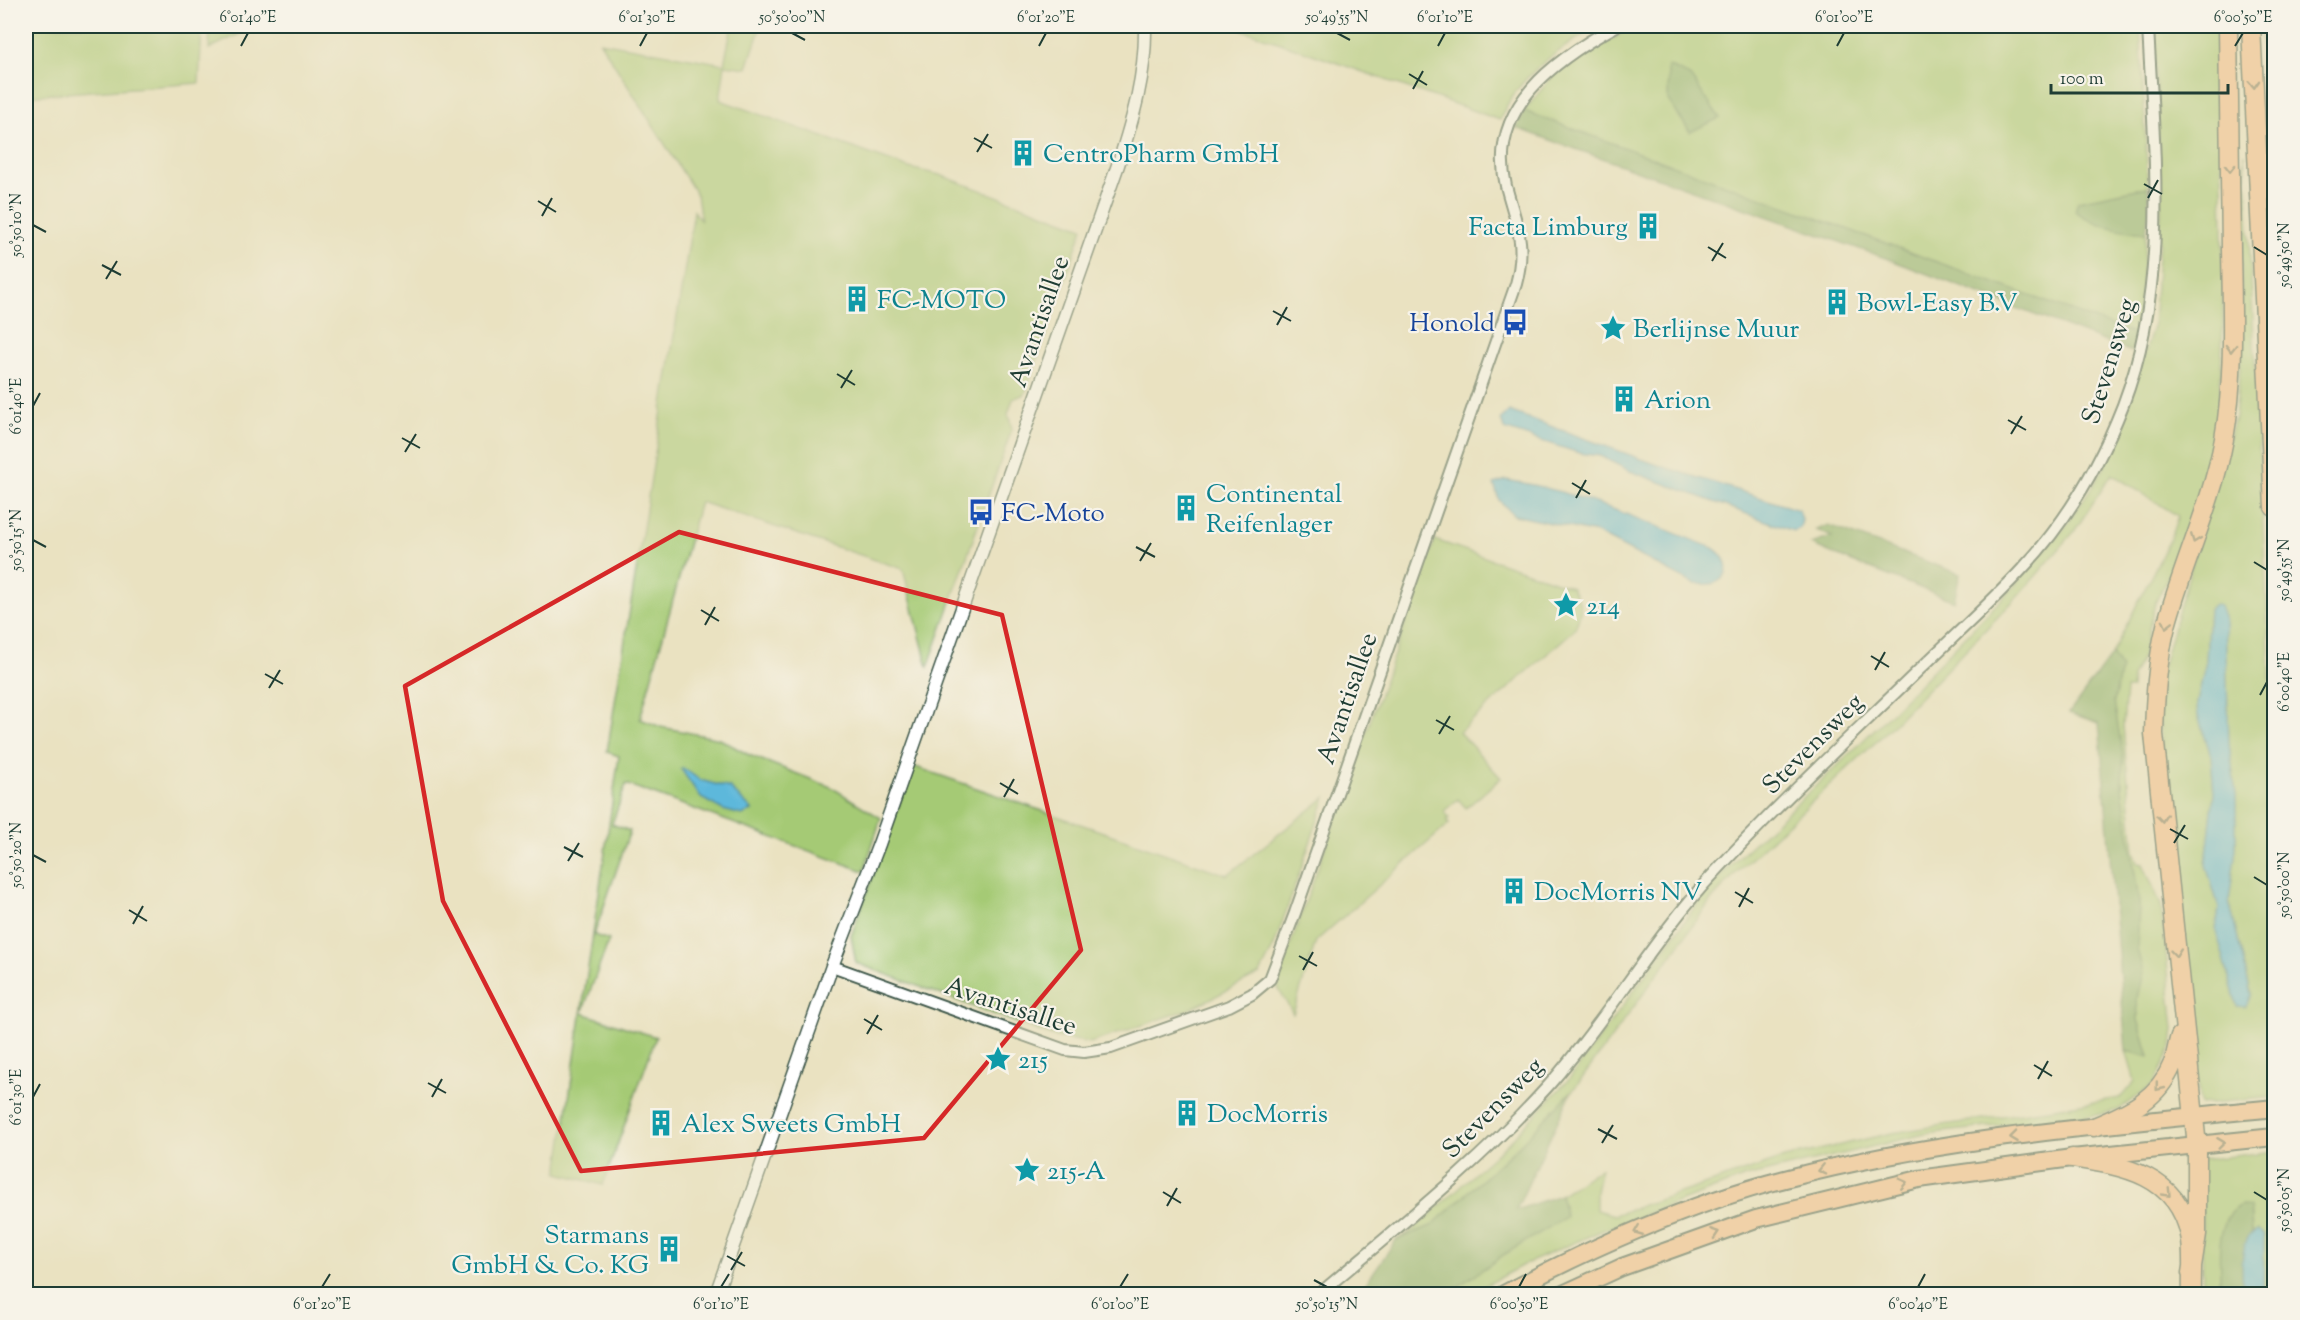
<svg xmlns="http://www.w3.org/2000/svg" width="2300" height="1320" font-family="'Sorts Mill Goudy',serif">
	<rect width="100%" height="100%" fill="#f7f3e8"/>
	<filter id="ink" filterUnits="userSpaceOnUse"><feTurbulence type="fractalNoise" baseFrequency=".0167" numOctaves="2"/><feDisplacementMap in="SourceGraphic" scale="12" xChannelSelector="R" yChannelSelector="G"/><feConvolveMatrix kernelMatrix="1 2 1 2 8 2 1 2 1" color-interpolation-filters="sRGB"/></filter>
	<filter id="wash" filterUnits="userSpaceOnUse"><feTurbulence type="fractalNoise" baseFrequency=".008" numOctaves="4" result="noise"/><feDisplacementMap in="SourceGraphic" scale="24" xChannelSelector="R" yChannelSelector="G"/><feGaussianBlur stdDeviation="1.35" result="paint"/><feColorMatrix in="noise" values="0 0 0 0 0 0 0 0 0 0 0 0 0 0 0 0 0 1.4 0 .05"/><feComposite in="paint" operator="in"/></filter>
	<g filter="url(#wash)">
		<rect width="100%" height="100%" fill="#eae2c1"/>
		<!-- green -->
		<path fill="#a5ca74" stroke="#628454" stroke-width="1.5" fill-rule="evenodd" d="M26,26H202L199,83L26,96Z
			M210,26H255L209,49Z
			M732,26H761L747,68L725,65L720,100L909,168L940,175L1083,228L1025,394L1013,399L1008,414L1012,429L928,667L903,569L700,502L640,719L661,727L720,739L749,755L831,787L881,818L864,871L626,784L612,824L630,831L594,935L609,940L582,1013L656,1037L603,1185L558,1173L619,756L607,752L694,211L701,221L697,195L600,42L724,64Z
			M1232,26H1597C1558,51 1518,74 1500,120Z
			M1634,26H2140L2148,187L2079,201L2076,211C2097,227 2120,230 2146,233L2137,336L1524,111L1555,73Z
			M2154,26H2219L2223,235V320L2219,415L2209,463L2189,535L2155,603L2142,658L2132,677L2131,689H2126L2123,726L2134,852L2138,863L2143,864L2161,905L2174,1029L2172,1046L2154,1084L2118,1110L2096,1115L1925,1134L1746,1177L1601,1231L1523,1265L1470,1294H1447L1505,1254L1565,1217L1560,1195L1601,1168L1596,1192V1210L1614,1215L1784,1158L1892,1133L2120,1098L2135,1081L2126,1051L2149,1056L2138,1020L2137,999L2142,972L2137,949L2139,902L2122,788L2123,757L2114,702L2121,668L2112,654L2170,539L2178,516L2112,474L2073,533L2021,593L1877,741L1736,873L1712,899L1578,1084L1538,1128L1431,1226L1396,1240L1410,1232L1425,1219L1508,1143L1570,1078L1705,893L1729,866L1835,768L1896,708L2014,586L2065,527L2103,470L2120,431L2153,327L2161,213Z
			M2261,26H2274V347Z
			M2245,153L2274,758V1097L2200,1104L2160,729V675L2235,417L2241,358V214ZM2209,609L2225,620L2229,744L2236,795V848L2229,901L2251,993L2237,1006L2216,930L2219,908L2206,865L2214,793L2211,755L2198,716L2197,703L2206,661Z
			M1435,540L1571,587C1583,605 1583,608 1575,629L1459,732L1501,778L1466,808L1458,799L1444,811L1449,818L1446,821L1449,824L1316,941L1293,1014L1278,988L1281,971Z
			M913,766L1227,875L1326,797L1274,946L1260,974L1190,1009L1090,1043L1052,1036L856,963L851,936Z
			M2274,1151V1294H2263L2264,1235L2258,1230L2252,1232L2251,1215L2220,1257L2221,1294H2203L2201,1160Z"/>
		<!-- forest -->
		<path fill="#84ae66" stroke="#52764d" stroke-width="1.5" d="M1668,66L1690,76L1720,118L1690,132L1668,100Z
			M1524,111L2137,335L2132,352L1888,259L1516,128Z
			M2148,187L2149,209L2146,233C2120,230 2097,227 2075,211L2078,201Z
			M1828,525L1960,574L1954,601L1847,560L1811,544L1832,537L1816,530Z
			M2112,654L2121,668L2114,702L2123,757L2122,788L2139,902L2137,949L2143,972L2137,998L2138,1020L2149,1057L2126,1051L2099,723L2069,713Z
			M1572,1091L1516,1210L1560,1195L1566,1217L1505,1254L1447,1294H1347L1364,1286L1396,1240L1431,1226L1515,1150Z
			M2242,1205L2250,1207L2252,1232C2239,1250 2243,1273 2243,1294H2221C2220,1268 2212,1219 2242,1205Z"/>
		<!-- water -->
		<path fill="#5db8db" stroke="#3e7a88" stroke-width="1.5" d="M1509,411L1655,464L1799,510L1802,520L1800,528L1793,531L1630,471L1600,456L1579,453L1504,429L1501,419Z
			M1506,480C1577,490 1646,523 1713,548C1724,555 1734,571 1719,581C1712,586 1702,584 1694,584L1596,533L1514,515L1499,500L1494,484Z
			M2214,604L2220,606L2225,620L2229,744L2236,795V848L2229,901L2251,994L2246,1007L2237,1006L2216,930L2219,908L2206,865L2214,793L2211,755L2198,716L2197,703L2206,661L2209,609Z
			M683,768L700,780L730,788L752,810L742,815L723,810L701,798L681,769Z
			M2258,1230L2264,1235L2263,1294H2243C2243,1277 2237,1236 2258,1230Z"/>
	</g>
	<g filter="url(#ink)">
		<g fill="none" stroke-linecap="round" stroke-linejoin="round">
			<!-- minor casing -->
			<g stroke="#3d5649" stroke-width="14">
				<path id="minor" d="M832,966L1065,1050L1084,1052L1111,1048L1229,1006L1252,994L1270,979L1295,913L1516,284C1527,243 1516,224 1506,186C1487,107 1556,59 1616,26
					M1319,1294C1397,1228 1481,1161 1549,1085C1609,1017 1654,937 1716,871C1781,801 1852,735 1921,668C1955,635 1991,603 2023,568C2067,521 2100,464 2123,405C2170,281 2154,154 2148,26"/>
			</g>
			<!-- tertiary casing -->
			<g stroke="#3d5649" stroke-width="15">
				<path id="tertiary" d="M716,1294L832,966L879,844L1118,165C1133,119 1146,74 1145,26"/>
			</g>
			<!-- trunk casing -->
			<g stroke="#3d5649" stroke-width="20">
				<path id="trunk" d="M1504,1294C1589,1248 1691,1203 1785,1179C1944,1137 2111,1125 2274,1108
					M1563,1294L1622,1267L1756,1219L1919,1179L2072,1158L2274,1137"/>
			</g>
			<!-- motorway casing -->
			<g stroke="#3d5649" stroke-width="21">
				<path id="motorway" d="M2251,26L2274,507
					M2094,1127C2128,1113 2159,1099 2173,1063C2176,1055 2177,1045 2180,1036
					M2072,1158C2123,1166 2177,1174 2190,1235C2194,1253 2191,1275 2192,1294
					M2191,1273L2197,1234V1146L2154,734C2155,698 2157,662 2166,626C2183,563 2212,504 2224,439C2235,377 2232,312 2231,249C2230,174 2229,100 2228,26"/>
			</g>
			<!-- minor -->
			<use href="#minor" stroke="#fff" stroke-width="10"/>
			<!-- tertiary -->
			<use href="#tertiary" stroke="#fff" stroke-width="12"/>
			<!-- trunk -->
			<use href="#trunk" stroke="#f8bd89" stroke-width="16"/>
			<!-- motorway -->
			<use href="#motorway" stroke="#f8bd89" stroke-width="18"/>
		</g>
		<!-- one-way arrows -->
		<defs><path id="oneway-chevron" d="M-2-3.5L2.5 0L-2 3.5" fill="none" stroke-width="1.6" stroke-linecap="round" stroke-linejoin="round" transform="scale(1.5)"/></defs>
		<g stroke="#81775a">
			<use href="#oneway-chevron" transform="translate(2254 84) rotate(87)"/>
			<use href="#oneway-chevron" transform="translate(2230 168) rotate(89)"/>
			<use href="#oneway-chevron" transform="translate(2231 348) rotate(91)"/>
			<use href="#oneway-chevron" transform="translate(2195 539) rotate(111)"/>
			<use href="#oneway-chevron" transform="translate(2167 624) rotate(104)"/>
			<use href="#oneway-chevron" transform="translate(2162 818) rotate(84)"/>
			<use href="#oneway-chevron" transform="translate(2176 953) rotate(84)"/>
			<use href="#oneway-chevron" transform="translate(2159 1087) rotate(129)"/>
			<use href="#oneway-chevron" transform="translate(2014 1137) rotate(173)"/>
			<use href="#oneway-chevron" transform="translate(2221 1143) rotate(-7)"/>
			<use href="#oneway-chevron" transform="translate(1822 1170) rotate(167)"/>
			<use href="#oneway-chevron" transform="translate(1903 1183) rotate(-13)"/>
			<use href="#oneway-chevron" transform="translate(2167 1193) rotate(46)"/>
			<use href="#oneway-chevron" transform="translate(1638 1231) rotate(158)"/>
			<use href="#oneway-chevron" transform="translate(1715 1233) rotate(-19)"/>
		</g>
	</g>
	<!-- marked area -->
	<path d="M0 0H2300V1320H0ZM679,532L1002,615L1081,950L924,1138L581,1171L443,901L405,686Z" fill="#eae2c1" fill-opacity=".55" fill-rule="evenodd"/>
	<path fill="none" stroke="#d62828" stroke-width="4.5" stroke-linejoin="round" d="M679,532L1002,615L1081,950L924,1138L581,1171L443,901L405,686Z"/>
	<!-- ticks -->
	<path fill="none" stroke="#1f3d34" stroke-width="2" d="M792,33L805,40M1337,33L1350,40M241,46L248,33M640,46L647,33M1039,46L1046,33M1438,46L1445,33M1837,46L1844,33M2235,46L2243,33M1409,74L1427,85M1413,89L1423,71M974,138L992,148M977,152L988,134M2144,184L2162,194M2148,198L2158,180M538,201L556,212M542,216L552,198M33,225L46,232M1708,247L1726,258M2254,247L2267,255M1712,261L1723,243M102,265L121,275M106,279L117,261M1273,311L1291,321M1277,325L1287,307M837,374L855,385M841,388L852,370M33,406L40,393M2008,420L2026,430M2011,434L2022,416M402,438L420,448M405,452L416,434M1572,483L1590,494M1576,498L1586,480M33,540L46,547M1136,547L1155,557M1140,561L1151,543M2254,562L2267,570M701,610L719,621M705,625L715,607M1871,656L1889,667M1875,670L1885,652M265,674L283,684M269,688L280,670M2260,695L2267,682M1436,720L1454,730M1439,734L1450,716M1000,783L1018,794M1004,797L1014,779M2170,829L2188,839M2174,843L2185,825M564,847L583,857M33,855L46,862M568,861L579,843M2254,877L2267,885M1735,892L1753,903M1739,907L1749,888M129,910L147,921M133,924L143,906M1299,956L1317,966M1303,970L1313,952M864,1019L882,1030M867,1034L878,1015M2034,1065L2052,1076M2038,1079L2048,1061M428,1083L446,1093M33,1097L40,1084M432,1097L442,1079M1598,1129L1617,1139M1602,1143L1613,1125M1163,1192L1181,1203M2254,1192L2267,1200M1167,1206L1177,1188M727,1256L745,1266M731,1270L742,1252M1314,1280L1327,1287M322,1287L330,1274M721,1287L729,1274M1120,1287L1128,1274M1519,1287L1526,1274M1918,1287L1925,1274"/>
	<!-- icons -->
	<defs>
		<g id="building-bare" transform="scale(2.07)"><path d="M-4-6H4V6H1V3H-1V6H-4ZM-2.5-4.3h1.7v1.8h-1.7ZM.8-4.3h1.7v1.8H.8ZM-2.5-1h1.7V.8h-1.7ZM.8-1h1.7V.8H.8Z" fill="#0f9aa8" stroke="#f7f3e8" stroke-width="2.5" paint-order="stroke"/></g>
		<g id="bus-bare" transform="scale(2.07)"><path d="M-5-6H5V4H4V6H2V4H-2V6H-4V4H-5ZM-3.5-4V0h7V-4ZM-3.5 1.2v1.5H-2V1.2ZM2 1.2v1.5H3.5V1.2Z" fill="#1a4fb4" stroke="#f7f3e8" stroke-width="2.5" paint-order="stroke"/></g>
		<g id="sight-bare" transform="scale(2.07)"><path d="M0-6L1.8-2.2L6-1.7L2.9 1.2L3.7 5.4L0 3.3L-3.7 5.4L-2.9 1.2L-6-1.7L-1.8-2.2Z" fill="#0f9aa8" stroke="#f7f3e8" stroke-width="2.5" paint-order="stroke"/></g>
	</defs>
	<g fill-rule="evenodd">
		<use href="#building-bare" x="1023" y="153"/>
		<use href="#building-bare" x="1648" y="226"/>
		<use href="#building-bare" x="857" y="299"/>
		<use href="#building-bare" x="1837" y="302"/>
		<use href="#bus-bare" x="1515" y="322"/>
		<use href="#sight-bare" x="1613" y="328"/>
		<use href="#building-bare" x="1624" y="399"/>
		<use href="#building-bare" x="1186" y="508"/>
		<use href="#bus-bare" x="981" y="512"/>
		<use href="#sight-bare" x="1566" y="605"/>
		<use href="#building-bare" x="1514" y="891"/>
		<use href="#sight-bare" x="998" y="1059"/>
		<use href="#building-bare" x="1187" y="1113"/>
		<use href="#building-bare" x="661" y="1123"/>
		<use href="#sight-bare" x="1027" y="1170"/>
		<use href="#building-bare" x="669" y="1249"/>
	</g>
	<g text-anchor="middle" stroke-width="4.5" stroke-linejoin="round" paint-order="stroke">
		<!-- culture labels -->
		<g font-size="26" fill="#0d838f" stroke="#f7f3e8" text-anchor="start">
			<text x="1043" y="162">CentroPharm GmbH</text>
			<text x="1628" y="235" text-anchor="end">Facta Limburg</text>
			<text x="877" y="308">FC-MOTO</text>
			<text x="1857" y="311">Bowl-Easy B.V</text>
			<text x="1633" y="337">Berlijnse Muur</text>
			<text x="1644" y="408">Arion</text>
			<text x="1206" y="502">Continental<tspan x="1206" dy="30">Reifenlager</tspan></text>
			<text x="1586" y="614">214</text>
			<text x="1534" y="900">DocMorris NV</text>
			<text x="1018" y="1068">215</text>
			<text x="1207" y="1122">DocMorris</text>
			<text x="681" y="1132">Alex Sweets GmbH</text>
			<text x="1047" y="1179">215-A</text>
			<text x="649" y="1243" text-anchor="end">Starmans<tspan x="649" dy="30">GmbH &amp; Co. KG</tspan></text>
		</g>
		<!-- street labels -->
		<g font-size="26" fill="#1f3d34" stroke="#f7f3e8">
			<text transform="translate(1038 321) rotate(-71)" y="9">Avantisallee</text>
			<text transform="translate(2108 361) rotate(-73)" y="9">Stevensweg</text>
			<text transform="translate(1346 698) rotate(-71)" y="9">Avantisallee</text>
			<text transform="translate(1812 743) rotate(-45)" y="9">Stevensweg</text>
			<text transform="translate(1011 1005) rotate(18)" y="9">Avantisallee</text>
			<text transform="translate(1492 1107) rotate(-45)" y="9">Stevensweg</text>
		</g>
		<!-- transit labels -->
		<g font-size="26" fill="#164399" stroke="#f7f3e8" text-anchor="end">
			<text x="1495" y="331">Honold</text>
			<text x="1001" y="521" text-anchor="start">FC-Moto</text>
		</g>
	</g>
	<!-- margin -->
	<rect width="2300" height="1320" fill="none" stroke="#f7f3e8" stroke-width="66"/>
	<!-- scale -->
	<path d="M2051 84v9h177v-9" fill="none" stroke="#1f3d34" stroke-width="3"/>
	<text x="2060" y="84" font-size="18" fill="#1f3d34" stroke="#f7f3e8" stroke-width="4.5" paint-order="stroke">100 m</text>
	<rect x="33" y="33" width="2234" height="1254" fill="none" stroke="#1f3d34" stroke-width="2"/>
	<g font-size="15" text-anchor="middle" fill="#1f3d34">
		<text x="248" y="22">6°01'40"E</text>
		<text x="647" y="22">6°01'30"E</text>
		<text x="792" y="22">50°50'00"N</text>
		<text x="1046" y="22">6°01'20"E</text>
		<text x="1337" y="22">50°49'55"N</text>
		<text x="1445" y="22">6°01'10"E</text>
		<text x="1844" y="22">6°01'00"E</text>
		<text x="2243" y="22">6°00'50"E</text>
		<text transform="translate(16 225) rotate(-90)" y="5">50°50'10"N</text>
		<text transform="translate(2284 255) rotate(-90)" y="5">50°49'50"N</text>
		<text transform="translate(16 406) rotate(-90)" y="5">6°01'40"E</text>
		<text transform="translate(16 540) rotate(-90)" y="5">50°50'15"N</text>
		<text transform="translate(2284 570) rotate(-90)" y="5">50°49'55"N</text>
		<text transform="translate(2284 682) rotate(-90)" y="5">6°00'40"E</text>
		<text transform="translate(16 855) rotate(-90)" y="5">50°50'20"N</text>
		<text transform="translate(2284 885) rotate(-90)" y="5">50°50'00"N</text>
		<text transform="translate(16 1097) rotate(-90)" y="5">6°01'30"E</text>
		<text transform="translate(2284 1200) rotate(-90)" y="5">50°50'05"N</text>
		<text x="322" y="1309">6°01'20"E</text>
		<text x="721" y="1309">6°01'10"E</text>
		<text x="1120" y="1309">6°01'00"E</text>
		<text x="1327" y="1309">50°50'15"N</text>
		<text x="1519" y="1309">6°00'50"E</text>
		<text x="1918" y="1309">6°00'40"E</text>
	</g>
</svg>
